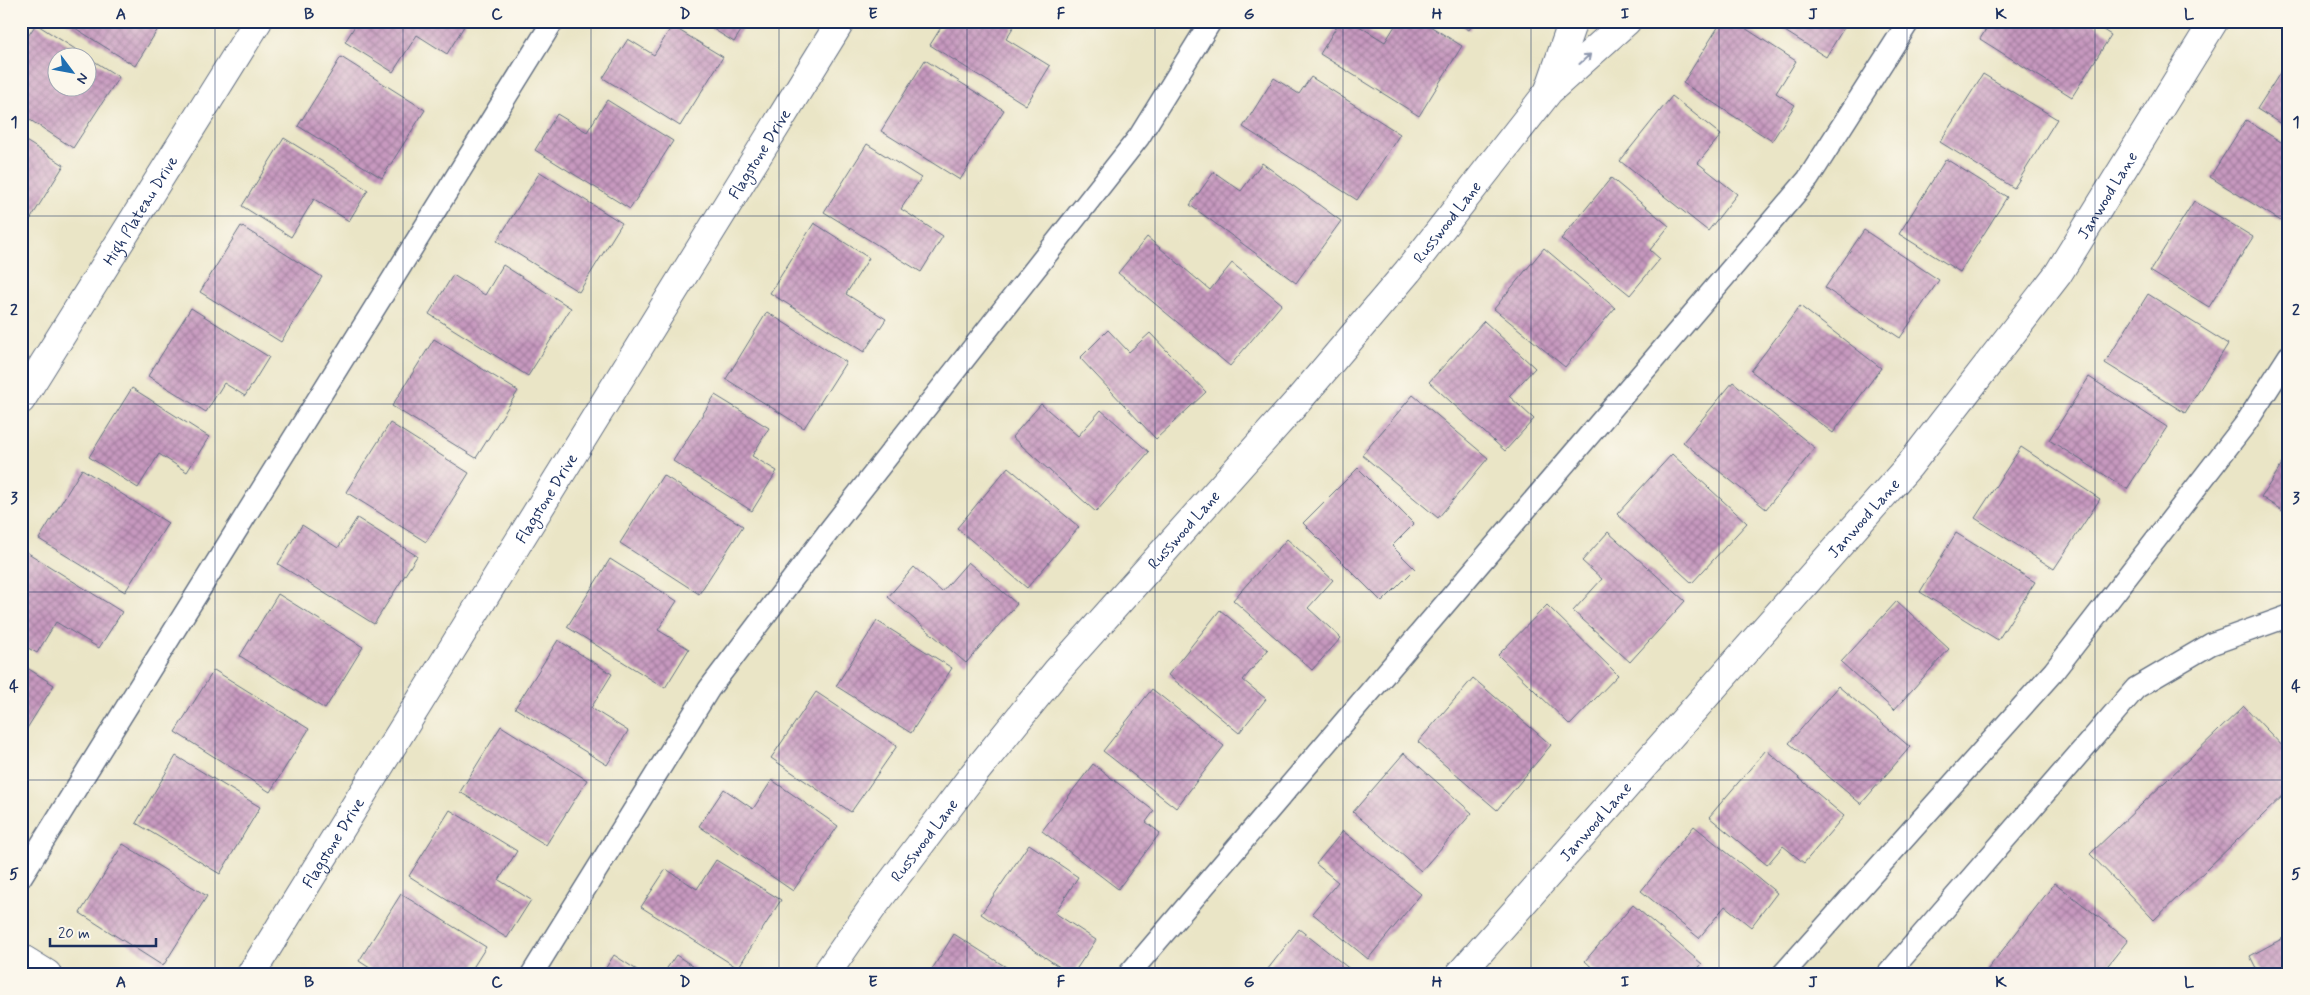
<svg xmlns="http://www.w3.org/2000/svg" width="2310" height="995" font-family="Mynerve,sans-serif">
	<defs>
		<pattern id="building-cross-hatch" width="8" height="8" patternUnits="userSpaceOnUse" patternTransform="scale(1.25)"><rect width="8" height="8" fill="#c799bf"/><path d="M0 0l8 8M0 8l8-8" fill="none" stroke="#a17d9e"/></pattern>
	</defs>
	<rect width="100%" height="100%" fill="#fbf7ec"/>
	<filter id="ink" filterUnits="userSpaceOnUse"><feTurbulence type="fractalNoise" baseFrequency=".02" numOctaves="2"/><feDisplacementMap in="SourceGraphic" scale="10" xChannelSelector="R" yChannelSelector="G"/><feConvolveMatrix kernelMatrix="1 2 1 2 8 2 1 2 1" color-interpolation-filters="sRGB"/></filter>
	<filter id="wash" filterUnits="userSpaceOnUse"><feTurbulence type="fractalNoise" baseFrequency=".0096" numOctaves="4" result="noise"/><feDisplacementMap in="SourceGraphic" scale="20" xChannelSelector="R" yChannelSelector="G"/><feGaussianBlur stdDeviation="1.12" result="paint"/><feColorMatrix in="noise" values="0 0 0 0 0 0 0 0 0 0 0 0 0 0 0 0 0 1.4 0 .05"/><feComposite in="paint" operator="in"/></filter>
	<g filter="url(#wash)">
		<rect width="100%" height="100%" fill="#eae5c6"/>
		<g id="blocks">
			<!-- building -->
			<path fill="url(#building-cross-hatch)" fill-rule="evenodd" d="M64,21H163L135,66Z
				M358,21H463L466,23L447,54L417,35L393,72L345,42Z
				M700,21H747L734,42Z
				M945,21H1017L1006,39L1050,66L1026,105L930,45Z
				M1340,21H1351L1385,42L1398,21H1422L1462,46L1419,116L1320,54Z
				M1455,21H1475L1469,30Z
				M1722,21H1734L1796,61L1776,93L1795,105L1772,141L1683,83Z
				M1769,21H1848L1826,57Z
				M1991,21H2089L2111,35L2072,97L1980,39Z
				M36,24L119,77L73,148L21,114V47ZM58,58H88V88H58Z
				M672,26L723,57L680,126L603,78L628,39L654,55Z
				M341,57L425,110L382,178L298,126Z
				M2289,59V129L2257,109Z
				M925,60L1004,110L960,180L881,131Z
				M1983,74L2057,119L2014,188L1940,142Z
				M1311,77L1400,134L1357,200L1243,127L1274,78L1299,94Z
				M1672,96L1721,135L1698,163L1737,194L1708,231L1620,161Z
				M607,100L673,141L630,209L535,150L557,114L587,132Z
				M2246,120L2289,147V226L2210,177Z
				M21,138L64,165L23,231L21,229Z
				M284,138L368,190L349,221L314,199L291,237L242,206Z
				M867,144L921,178L901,209L943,236L921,272L824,212Z
				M1946,159L2007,197L1960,272L1899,234Z
				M1262,163L1341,221L1296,283L1190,205L1214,172L1241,191Z
				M540,172L622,223L579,292L497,241Z
				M1611,178L1669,226L1650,250L1660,259L1630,295L1561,239Z
				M2194,201L2253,237L2209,307L2150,271Z
				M814,223L869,258L846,294L886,319L864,352L770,293Z
				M241,226L322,277L281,342L200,292Z
				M1864,230L1939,280L1900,338L1825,288Z
				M1147,237L1210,290L1232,263L1282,304L1230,366L1118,273Z
				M1544,248L1615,308L1565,367L1494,309Z
				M503,265L571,308L528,376L429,314L453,275L485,295Z
				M2148,294L2228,344L2185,413L2105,363Z
				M1800,306L1881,368L1833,433L1751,371Z
				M191,308L269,357L245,396L224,383L206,412L148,376Z
				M767,312L846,362L804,428L726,379Z
				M1484,321L1535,368L1509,396L1534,419L1505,451L1429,382Z
				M1108,330L1129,352L1150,333L1206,392L1156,439L1080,358Z
				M434,339L518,391L476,458L392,406Z
				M2089,377L2167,427L2127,489L2049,440Z
				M1733,382L1815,448L1766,509L1683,442Z
				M132,388L209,437L187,472L159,454L138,488L89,457Z
				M715,395L769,428L752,456L777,471L752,511L673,461Z
				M1413,395L1488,458L1438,518L1362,455Z
				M1041,404L1078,436L1101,410L1149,452L1096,512L1012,437Z
				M390,423L469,473L426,542L346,492Z
				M2021,447L2100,499L2054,569L1975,518Z
				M1672,454L1747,523L1692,583L1617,514Z
				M2289,454V515L2261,497Z
				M1008,467L1079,527L1027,588L957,528Z
				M1358,468L1414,524L1392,546L1415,569L1382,602L1303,523Z
				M82,469L168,523L125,592L39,539Z
				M663,475L743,526L699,594L620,543Z
				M357,518L417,556L374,624L278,564L302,525L338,548Z
				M1608,532L1685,601L1630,662L1573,611L1602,579L1582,561Z
				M1956,533L2035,582L1998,640L1920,592Z
				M1287,539L1333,580L1308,608L1341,638L1312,670L1233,600Z
				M25,551L122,612L99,648L56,622L37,653L21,644V557Z
				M610,559L677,601L658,630L689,649L665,688L567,627Z
				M968,562L1017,604L966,663L888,597L914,567L942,592Z
				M278,594L363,647L325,709L240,656Z
				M1897,601L1949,649L1894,710L1841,662Z
				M1547,605L1618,675L1570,725L1498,655Z
				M1220,610L1268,650L1243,680L1266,699L1239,733L1168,675Z
				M877,621L952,668L911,733L836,686Z
				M558,640L612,674L591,708L628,731L607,765L515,708Z
				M21,664L54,685L21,738Z
				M214,670L309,729L270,792L175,732Z
				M1473,678L1551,745L1497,810L1418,742Z
				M1838,686L1910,747L1861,804L1789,743Z
				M1152,689L1224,746L1176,808L1103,751Z
				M816,692L897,746L851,812L771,758Z
				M2244,706L2289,753V790L2154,920L2090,854Z
				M501,726L587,780L546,845L460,792Z
				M1766,750L1844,816L1804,863L1783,846L1767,865L1709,817Z
				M1404,753L1472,813L1421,871L1353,812Z
				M176,756L260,807L220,874L136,823Z
				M1093,764L1154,811L1146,822L1160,833L1118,889L1042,831Z
				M772,780L838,826L793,891L699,826L724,789L753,809Z
				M450,810L517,851L499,880L531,900L507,938L409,876Z
				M1694,826L1777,893L1751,927L1725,906L1699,938L1641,891Z
				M1343,831L1421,894L1368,959L1312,913L1338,882L1316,864Z
				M123,844L207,896L163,966L80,913Z
				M1029,844L1078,877L1055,913L1096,940L1073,974H1070L981,914Z
				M716,860L781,900L738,968L641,907L666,869L697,889Z
				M2055,883L2128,940L2101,974H1984Z
				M401,894L486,947L469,974H379L359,961Z
				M1633,905L1702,964L1693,974H1599L1585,961Z
				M1299,929L1356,974H1264Z
				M954,934L1017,974H929Z
				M2289,935V974H2259L2250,956Z
				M614,955L643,974H602Z
				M676,955L705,974H663Z"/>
		</g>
	</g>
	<g filter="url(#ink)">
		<use href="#blocks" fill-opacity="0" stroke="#636f82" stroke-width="1"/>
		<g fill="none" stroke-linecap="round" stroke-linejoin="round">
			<!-- service casing -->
			<g stroke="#636f82" stroke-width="24">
				<path id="service" d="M21,877L553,21
					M532,974L709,689L832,527L1139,137L1211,21
					M1129,974L1808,179L1909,21
					M1783,974L2054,671L2246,423L2289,356
					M1888,974L2136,688L2211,644L2289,616"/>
			</g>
			<!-- minor casing -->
			<g stroke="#636f82" stroke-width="30">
				<g id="minor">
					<path d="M1549,90L1573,21"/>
					<path id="s1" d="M21,400L258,21"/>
					<path d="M21,958L47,974"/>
					<path id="s2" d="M251,974L841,21"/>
					<path id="s3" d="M826,974L872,908L973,775L1057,671L1297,402L1408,271L1549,91L1627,21"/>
					<path id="s4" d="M1460,974L1909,466L2058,274L2214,21"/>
				</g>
			</g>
			<!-- service -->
			<use href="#service" stroke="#fff" stroke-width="21"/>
			<!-- minor -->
			<use href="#minor" stroke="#fff" stroke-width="28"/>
		</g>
		<!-- one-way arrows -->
		<defs><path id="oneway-shaft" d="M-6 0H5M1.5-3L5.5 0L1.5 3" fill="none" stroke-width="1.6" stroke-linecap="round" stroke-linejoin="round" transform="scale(1.25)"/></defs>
		<use stroke="#8d97ae" href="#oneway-shaft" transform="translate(1585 59) rotate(-42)"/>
	</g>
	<!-- grid -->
	<path fill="none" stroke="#1b2f5e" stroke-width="1" stroke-opacity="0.55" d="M215,21V974M403,21V974M591,21V974M779,21V974M967,21V974M1155,21V974M1343,21V974M1531,21V974M1719,21V974M1907,21V974M2095,21V974M21,216H2289M21,404H2289M21,592H2289M21,780H2289"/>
	<g text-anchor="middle" stroke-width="4" stroke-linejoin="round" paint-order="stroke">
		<!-- street labels -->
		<g font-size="16" fill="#1b2f5e" stroke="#fbf7ec">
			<text dy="6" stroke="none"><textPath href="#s2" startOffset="965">Flagstone Drive</textPath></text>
			<text dy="6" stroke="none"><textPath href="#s4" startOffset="1014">Janwood Lane</textPath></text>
			<text dy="6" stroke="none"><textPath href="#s1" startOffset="224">High Plateau Drive</textPath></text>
			<text dy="6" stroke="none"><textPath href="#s3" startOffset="976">Russwood Lane</textPath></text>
			<text dy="6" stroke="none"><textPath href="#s2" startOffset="560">Flagstone Drive</textPath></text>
			<text dy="6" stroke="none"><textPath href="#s4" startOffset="609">Janwood Lane</textPath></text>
			<text dy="6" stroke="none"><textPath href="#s3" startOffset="571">Russwood Lane</textPath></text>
			<text dy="6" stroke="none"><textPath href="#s4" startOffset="204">Janwood Lane</textPath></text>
			<text dy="6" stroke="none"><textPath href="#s3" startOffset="166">Russwood Lane</textPath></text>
			<text dy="6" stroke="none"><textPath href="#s2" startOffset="155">Flagstone Drive</textPath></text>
		</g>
	</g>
	<!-- margin -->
	<rect width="2310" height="995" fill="none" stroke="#fbf7ec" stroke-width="55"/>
	<!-- north arrow -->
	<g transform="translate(72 72) rotate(122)"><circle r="24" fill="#fbf7ec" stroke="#a1a7b3"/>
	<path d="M0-4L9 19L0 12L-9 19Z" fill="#1f6fb2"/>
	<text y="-8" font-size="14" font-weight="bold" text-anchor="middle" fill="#1b2f5e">N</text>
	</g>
	<!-- scale -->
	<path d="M50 938v8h106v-8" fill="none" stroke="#1b2f5e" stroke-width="2.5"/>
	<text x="58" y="938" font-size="15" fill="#1b2f5e" stroke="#fbf7ec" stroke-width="4" paint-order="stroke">20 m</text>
	<rect x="28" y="28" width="2254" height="940" fill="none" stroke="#1b2f5e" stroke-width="2"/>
	<g font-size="16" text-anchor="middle" font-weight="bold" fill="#1b2f5e">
		<text x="121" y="19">A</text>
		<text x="309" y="19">B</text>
		<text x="497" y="19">C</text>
		<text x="685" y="19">D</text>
		<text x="873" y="19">E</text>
		<text x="1061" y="19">F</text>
		<text x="1249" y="19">G</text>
		<text x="1437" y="19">H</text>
		<text x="1625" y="19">I</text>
		<text x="1813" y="19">J</text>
		<text x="2001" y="19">K</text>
		<text x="2189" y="19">L</text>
		<text x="14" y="127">1</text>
		<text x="2296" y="127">1</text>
		<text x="14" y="315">2</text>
		<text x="2296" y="315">2</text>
		<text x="14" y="503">3</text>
		<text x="2296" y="503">3</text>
		<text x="14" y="691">4</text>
		<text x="2296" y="691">4</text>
		<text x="14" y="879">5</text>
		<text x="2296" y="879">5</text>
		<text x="121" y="987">A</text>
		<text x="309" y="987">B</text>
		<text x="497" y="987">C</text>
		<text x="685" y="987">D</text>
		<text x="873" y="987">E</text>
		<text x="1061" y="987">F</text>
		<text x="1249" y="987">G</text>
		<text x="1437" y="987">H</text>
		<text x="1625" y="987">I</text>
		<text x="1813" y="987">J</text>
		<text x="2001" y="987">K</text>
		<text x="2189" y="987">L</text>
	</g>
</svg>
